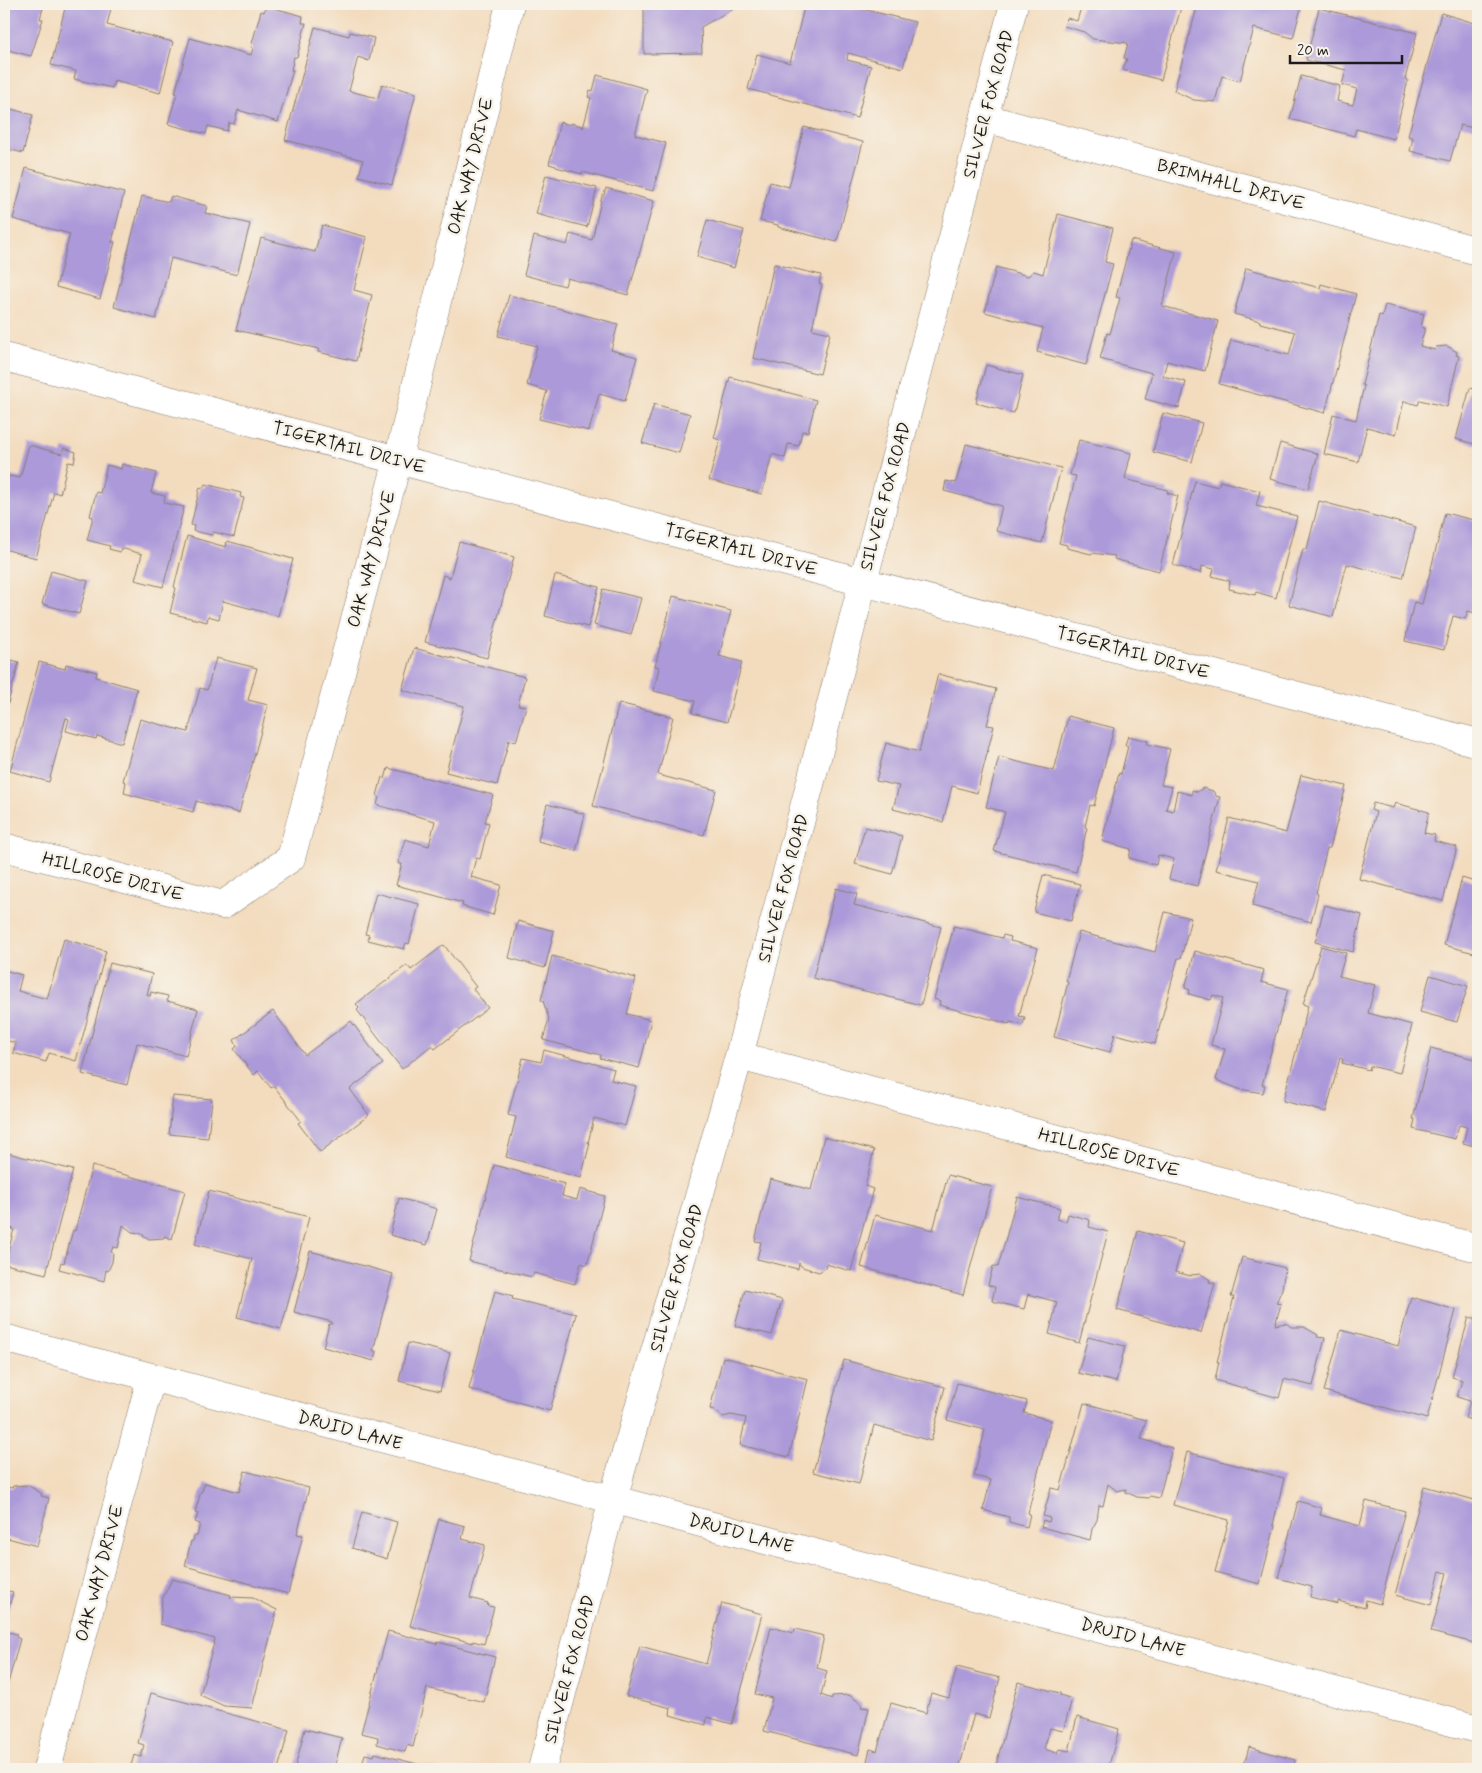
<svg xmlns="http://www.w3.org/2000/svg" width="1482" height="1773" font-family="Mynerve,sans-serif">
	<rect width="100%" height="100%" fill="#f7f3e8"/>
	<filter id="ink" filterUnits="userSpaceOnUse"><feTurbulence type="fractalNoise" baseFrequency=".02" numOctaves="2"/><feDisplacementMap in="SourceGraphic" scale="10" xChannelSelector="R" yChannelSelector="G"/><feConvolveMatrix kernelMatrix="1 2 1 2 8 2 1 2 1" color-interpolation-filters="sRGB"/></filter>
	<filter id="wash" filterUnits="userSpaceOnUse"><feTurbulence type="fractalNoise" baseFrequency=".0096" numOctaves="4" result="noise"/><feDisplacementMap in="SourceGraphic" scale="20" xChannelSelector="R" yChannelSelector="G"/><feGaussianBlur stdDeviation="1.12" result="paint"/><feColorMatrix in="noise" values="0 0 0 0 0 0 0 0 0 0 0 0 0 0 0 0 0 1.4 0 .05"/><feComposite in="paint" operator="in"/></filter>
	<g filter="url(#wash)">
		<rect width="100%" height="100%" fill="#f3dcbe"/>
		<g id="blocks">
			<!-- building -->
			<path fill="#ab99d9" d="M4,4H44L40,19H43L31,56L4,49Z
				M66,4H112L107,25L173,42L160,93L114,81L112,88L74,79L76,71L51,65Z
				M644,4H741L701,27L702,53L644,54Z
				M805,4H832L853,10L854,7L915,22L903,68L848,53L847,60L871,66L857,118L748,89L757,54L790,63Z
				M1082,4H1171L1181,7L1161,80L1123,70L1127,59L1124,58L1128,43L1093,39L1084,32L1064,26L1067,18L1077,21Z
				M1198,4H1302L1293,38L1254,28L1240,81L1222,76L1215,102L1194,100L1174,91Z
				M266,6L303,16L302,23H306L297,57H294L291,70H293L278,122L238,110L234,124L229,123L227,131L208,126L206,134L168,124L177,93H175L190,38L251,55L253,48L251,47L261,11L264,12Z
				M1319,8L1417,33L1405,79L1408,80L1394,139L1356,129L1354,136L1290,119L1301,76L1340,86L1337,101L1353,105L1357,89L1342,85L1346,70L1306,60Z
				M1441,13L1478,24V35L1474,51L1478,52V129L1460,125L1450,161L1410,151L1413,138L1408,136Z
				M315,27L349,36L350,32L374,38L369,61L358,57L349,91L378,98L382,84L416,93L392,185L359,176L363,160L285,140Z
				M597,75L647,89L635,135L666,143L653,191L582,172V174L556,167V166L549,164L560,122L570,125V123L582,126L583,128L591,98L588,97L590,90L593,91Z
				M4,107L33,115L23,153L4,148Z
				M804,127L863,142L837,242L778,227V225L760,221L770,182L789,187Z
				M26,168L124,193L112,242H115L100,299L56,287L70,234L13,219Z
				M546,175L597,188L587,227L536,214Z
				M606,188L654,201L628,295L567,278L565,286L524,275L534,236L567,245L570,234L592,240L602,196L604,195Z
				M142,196L169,202L171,196L207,206L205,213L250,224L237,275L171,258L156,319L114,307Z
				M1058,214L1113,228L1105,262L1113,264L1086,365L1037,352L1043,328L985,312L996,267L1028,276L1034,271L1043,274Z
				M707,220L744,230L734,268L697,257Z
				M322,225L367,237L354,290L372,295L356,361L318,352L319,349L236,330L261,238L315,252Z
				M1131,240L1176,252L1162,306L1218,321L1205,371L1167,361L1163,376L1186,382L1179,408L1145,399L1152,373L1100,359L1107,333L1110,334L1120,298L1116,297Z
				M774,264L821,275L819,284H822L812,329L830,333L820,374L753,358Z
				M1246,268L1320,288L1321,284L1356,294L1325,413L1219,384L1231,340L1289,355L1295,332L1260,323V321L1234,314Z
				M509,295L618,324L611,350L637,357L625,401L599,394L589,431L539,419L547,391L527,385L537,346L498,336Z
				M1385,305L1424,314L1421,327L1425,328L1420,346L1435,350L1436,347L1447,346L1457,352L1456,355L1459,356L1447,407L1420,400L1418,405L1404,401L1396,435L1367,427L1358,462L1324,454L1333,414L1356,420L1364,386L1362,385L1379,315L1382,316Z
				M986,365L1023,375L1014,413L976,403Z
				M730,377L816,400L808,432L802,431L799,446L788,444L785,458L772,454L762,494L709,480L720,440L714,438Z
				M1470,388L1478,390V445L1456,439Z
				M654,404L690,414L679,453L642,443Z
				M1163,413L1202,423L1192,462L1153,452Z
				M1079,440L1131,453L1125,479L1168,490L1167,493L1178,496L1159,571L1114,559L1115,556L1092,553L1091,554L1067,548V545L1059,543L1076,476L1070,475Z
				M1280,443L1318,454L1308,489L1270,479Z
				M966,444L1061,468L1042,543L996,531L1002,506L944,491L946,481L956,483Z
				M29,445L62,454L64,448L76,452L74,463L68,462L60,494L54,492L36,558L4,549V495L9,476L20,478Z
				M122,464L156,473L151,493L165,496L164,503L184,507L163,587L135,580L142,554L121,548L120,552L109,549L110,546L87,540L93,517L90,516L96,492L100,493L107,465L121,469Z
				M1195,481L1218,487L1220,481L1260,491L1256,506L1297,516L1276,598L1256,592L1255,595L1229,589L1230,581L1212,576L1214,569L1202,566L1201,573L1173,565Z
				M205,484L241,493L240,497L244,498L234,537L213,532L212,535L193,531L194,526L191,525L200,487L203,488Z
				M1319,501L1416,527L1403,578L1347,564L1333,617L1289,605L1303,549H1307Z
				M1445,513L1478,521V535L1475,547L1478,548V614L1468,611L1465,619L1453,616L1444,650L1405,641L1414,602L1422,604Z
				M187,536L226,547L227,541L293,559L278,616L223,601L219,619L208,616L207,622L170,613L176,588L174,587Z
				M459,542L514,557L487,658L425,642L443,575L450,578Z
				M51,571L88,581L79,614L42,604Z
				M555,575L599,587L588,627L545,616Z
				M603,589L641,598L631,635L594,625Z
				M673,596L731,611L719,656L742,662L727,722L692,713L695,701L654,691L659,667L655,666Z
				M414,648L525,677L518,705L526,706L516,742L509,740L497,785L446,772L464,706L402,690Z
				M4,658L19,662L4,718Z
				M216,658L257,668L248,700L268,705L239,813L196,801L193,812L124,793L126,782L123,781L140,719L188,732L200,688L207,690Z
				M39,662L65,669L66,664L97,672L96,677L137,689L122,743L97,736L96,739L66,731L69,719L66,718L49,782L10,771Z
				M938,674L996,689L987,725L994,726L977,793L952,786L943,822L893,809L899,786L876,781L886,743L919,752Z
				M619,703L673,717L658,775L716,790L704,835L593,806Z
				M1068,716L1114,728L1094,806L1090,805L1085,827L1087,828L1076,872L994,851L1005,812L986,807L999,757L1054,771Z
				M1128,736L1148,741L1147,744L1170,749L1161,785L1172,787L1166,809L1173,811L1177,791L1192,795V790L1197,792L1203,788L1213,791L1216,796L1220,797L1197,886L1169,879L1174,859L1158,855L1156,865L1129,858L1131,849L1102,841L1119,773L1121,774L1128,746L1125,745Z
				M388,768L493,795L485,822L489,823L480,859L476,858L471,877L501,885L493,915L462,906L463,903L396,885L402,864H398L405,839L429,846L435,821L377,805L379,797L377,796L382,777L385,779Z
				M1301,775L1346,786L1330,848H1327L1316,893L1318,894L1311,922L1252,906L1259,881L1216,870L1229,818L1286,833Z
				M1373,803L1393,808L1395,803L1429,812L1424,833L1435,835L1434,841L1457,847L1443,901L1359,879L1376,812L1371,810Z
				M547,804L585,814L576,851L538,841Z
				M865,827L902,836L892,874L855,864Z
				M1043,875L1080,884L1071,921L1034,912Z
				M1462,878L1478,883V954L1444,945Z
				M836,888L857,894L854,905L941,927L921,1005L813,978Z
				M376,893L419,904L409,944L406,943L404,949L368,940L369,935L365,934Z
				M1325,905L1362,915L1353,952L1315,942Z
				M1165,912L1191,918L1181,958H1178L1155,1044L1115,1034L1110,1052L1054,1037L1068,982L1066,981L1079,932L1155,952Z
				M518,921L554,931L545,968L509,958Z
				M954,926L1002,938L1003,935L1011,937L1010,941L1038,948L1019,1016L1025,1017L1023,1025L1010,1022L1009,1024L939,1005L940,1001L934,999Z
				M64,939L106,951L76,1061L49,1053L46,1062L13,1053L16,1043L4,1040V970L22,975L18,991L47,999Z
				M444,945L476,987L473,989L488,1008L435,1049L432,1045L402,1069L357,1010L359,1008L356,1004L407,965L411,970Z
				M1321,946L1346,953L1339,976L1375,985L1368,1013L1412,1025L1400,1073L1370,1066L1369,1070L1342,1063L1343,1059L1340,1058L1326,1112L1283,1101L1308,1006L1303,1004Z
				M1195,951L1264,970L1261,982L1288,989L1262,1085H1265L1263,1093L1239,1089L1216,1080L1225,1049L1211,1045L1223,998L1213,995L1211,1000L1189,994L1190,990L1185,988Z
				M552,956L636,978L627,1014L651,1020L639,1068L600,1058L601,1055L543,1040L549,1019L543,1001L541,1000Z
				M110,963L152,974L147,995L150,996L151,992L168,996L167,1001L198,1009L186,1056L137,1043L127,1085L82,1074Z
				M1430,975L1468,986L1457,1022L1420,1012Z
				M273,1011L305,1055L351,1021L383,1064L350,1089L369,1115L320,1152L298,1123L301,1121L274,1086L271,1088L258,1071L254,1075L234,1049L237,1046L234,1040Z
				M1478,1045V1147L1463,1143L1467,1127L1459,1125L1455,1139L1413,1129L1415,1119H1413L1431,1048L1474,1059Z
				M544,1050L614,1069L611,1080L636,1086L625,1126L594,1118L588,1143H590L581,1178L506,1157L516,1117L508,1115L523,1058L541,1062Z
				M173,1096L212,1099L208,1138L169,1134Z
				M824,1137L874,1150L865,1186L873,1189L851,1271L826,1264L825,1268L819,1272L802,1267L799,1263L798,1269L757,1259L761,1242L755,1241L770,1179L811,1190Z
				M4,1152L73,1170L46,1274L5,1264L14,1229L4,1226Z
				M494,1165L565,1184L562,1196L577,1200L580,1189L605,1196L587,1265L581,1263L575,1284L534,1273L532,1277L469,1261Z
				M92,1166L185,1191L172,1239L164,1236V1238L149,1239L140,1233L132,1232L123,1225L118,1248L113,1247L111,1252L113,1253L112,1262L108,1271L106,1270L104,1281L59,1269L61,1262L64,1263L73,1230L75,1231Z
				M948,1175L992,1187L963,1295L861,1267L875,1215L933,1230Z
				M209,1191L309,1217L296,1266H298L281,1329L237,1317L252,1259L195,1244Z
				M1017,1197L1060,1208L1057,1219L1066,1222L1068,1214L1090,1220L1089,1227L1108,1232L1079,1343L1049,1334L1057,1302L1028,1294L1024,1309L992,1301L995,1287L988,1285L993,1266L998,1267Z
				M399,1198L437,1209L427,1245L390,1235Z
				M1138,1231L1183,1243L1175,1272L1191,1276V1275L1201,1274L1210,1280L1209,1282L1215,1283L1201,1333L1117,1310Z
				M310,1251L393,1274L373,1351H376L374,1361L323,1347L329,1324H332V1322L294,1312Z
				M1242,1257L1285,1268L1282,1289L1276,1303L1281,1304L1275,1325L1286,1323L1291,1327H1304L1318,1335L1317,1337L1325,1338L1313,1386L1284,1379L1279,1398L1215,1380L1219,1362H1217L1234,1297H1231Z
				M745,1290L782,1300L772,1335L735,1326Z
				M495,1291L513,1296L512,1299L576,1314L550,1411L469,1389Z
				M1411,1297L1456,1310L1427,1419L1324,1391L1341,1330L1398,1346Z
				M1469,1317L1478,1319V1422L1465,1418L1470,1401L1457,1397L1462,1380L1452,1377Z
				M1088,1337L1125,1346L1116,1382L1078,1373Z
				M408,1343L450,1353L440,1391L399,1381Z
				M723,1357L808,1379L789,1457L740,1445L746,1418L731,1415L723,1417L714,1410L710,1409Z
				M844,1360L945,1387L931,1441L874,1425L859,1484L813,1472Z
				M957,1383L1027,1401L1024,1413L1051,1420L1028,1513L1030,1514L1027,1527L1009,1522V1517L983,1510L991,1480L974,1476L985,1430L947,1420Z
				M1084,1403L1146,1420L1141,1439L1172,1448L1159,1498L1150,1496L1149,1498L1137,1497L1126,1492V1489L1117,1491L1108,1484L1103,1506L1099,1505L1097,1520L1092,1529L1090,1540L1041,1527L1043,1520L1049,1522L1050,1518L1043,1516L1051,1488L1060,1490Z
				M1187,1452L1284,1478L1273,1525L1275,1526L1260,1584L1215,1572L1229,1520L1173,1505Z
				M245,1471L309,1488L297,1534L303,1535L288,1594L185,1566L191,1541H193L194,1536H197L200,1524L195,1522L198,1514L195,1513L201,1491H202L205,1483L239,1492Z
				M28,1485L42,1494L41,1496L49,1498L37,1546L4,1537V1486L12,1488L13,1486Z
				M1424,1486L1478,1501V1644L1431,1632L1447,1573L1440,1571L1431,1605L1395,1595Z
				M1298,1501L1322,1508L1320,1515L1360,1526L1366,1501L1405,1511L1380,1604L1366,1600L1365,1608L1338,1601V1604L1310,1597L1312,1587L1278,1578Z
				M362,1512L397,1522L387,1559L352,1548Z
				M439,1519L465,1526L462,1539L485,1545L470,1598L488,1603L487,1606L494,1607L484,1644L473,1641V1643L410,1626Z
				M172,1579L231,1595L230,1597L253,1598L277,1610L252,1708L224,1706L200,1695L215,1639L160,1624L162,1600Z
				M4,1590L13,1592L4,1626Z
				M722,1603L762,1614L732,1724L707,1717L706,1725L670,1715L671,1708L626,1696L640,1646L706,1664Z
				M771,1627L794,1633L795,1629L824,1636L817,1668L827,1671L821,1695L832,1699V1696L849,1695L862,1704L861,1707L869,1708L858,1755L764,1731L772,1698L755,1694Z
				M388,1631L437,1644L438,1642L495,1657L484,1702L427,1688L413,1747L407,1745L405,1752L377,1744L378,1737L361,1733Z
				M8,1632L17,1634L16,1637L20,1639L4,1698V1634L8,1635Z
				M957,1667L1000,1678L989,1718L974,1714L959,1769H865L870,1749L877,1751L891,1703L926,1713L931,1693L949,1698Z
				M1018,1682L1060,1693V1695L1072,1699L1063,1731L1050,1728L1044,1749L1057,1753L1059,1749L1069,1751L1077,1717L1119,1729L1108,1769H995Z
				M151,1693L289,1730L278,1769H130L134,1755L141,1757L144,1745L138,1743Z
				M305,1729L342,1738L334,1769H301L295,1768Z
				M1249,1747L1295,1760L1293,1769H1243Z
				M375,1753L436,1769H371V1767L362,1765L365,1754L374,1756Z"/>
		</g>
	</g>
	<g filter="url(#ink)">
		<use href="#blocks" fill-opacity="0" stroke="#887c6d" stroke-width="1"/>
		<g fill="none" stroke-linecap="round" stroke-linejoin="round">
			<!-- street casing -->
			<g stroke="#887c6d" stroke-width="29">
				<path id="street" d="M985,118L1478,251
					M4,357L1478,743
					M4,847L223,905L291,858L398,460L510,4
					M739,1056L1478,1248
					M47,1769L151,1378
					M542,1769L613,1499L739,1056L1014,4"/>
			</g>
			<!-- secondary casing -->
			<g stroke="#887c6d" stroke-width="29">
				<path id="secondary" d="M4,1338L1478,1729"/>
			</g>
			<!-- street -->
			<use href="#street" stroke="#fff" stroke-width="28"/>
			<!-- secondary -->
			<use href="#secondary" stroke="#fff" stroke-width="28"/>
		</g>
	</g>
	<g text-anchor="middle" stroke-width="5" stroke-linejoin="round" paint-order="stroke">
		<!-- street labels -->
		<g font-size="18" fill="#1c1c1c" stroke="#f7f3e8">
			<text transform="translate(988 104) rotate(-75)" y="6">SILVER FOX ROAD</text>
			<text transform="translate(470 166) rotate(-76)" y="6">OAK WAY DRIVE</text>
			<text transform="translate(1231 184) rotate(15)" y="6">BRIMHALL DRIVE</text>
			<text transform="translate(349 447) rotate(15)" y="6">TIGERTAIL DRIVE</text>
			<text transform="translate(885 496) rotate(-75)" y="6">SILVER FOX ROAD</text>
			<text transform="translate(741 549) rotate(15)" y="6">TIGERTAIL DRIVE</text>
			<text transform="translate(371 559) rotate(-75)" y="6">OAK WAY DRIVE</text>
			<text transform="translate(1133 652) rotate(15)" y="6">TIGERTAIL DRIVE</text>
			<text transform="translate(113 876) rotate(15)" y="6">HILLROSE DRIVE</text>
			<text transform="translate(783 888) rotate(-75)" y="6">SILVER FOX ROAD</text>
			<text transform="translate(1109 1152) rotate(15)" y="6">HILLROSE DRIVE</text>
			<text transform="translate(676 1278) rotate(-74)" y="6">SILVER FOX ROAD</text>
			<text transform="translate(350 1430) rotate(15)" y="6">DRUID LANE</text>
			<text transform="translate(741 1533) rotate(15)" y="6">DRUID LANE</text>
			<text transform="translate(99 1573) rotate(-75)" y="6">OAK WAY DRIVE</text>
			<text transform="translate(1133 1637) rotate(15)" y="6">DRUID LANE</text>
			<text transform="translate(569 1669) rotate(-75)" y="6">SILVER FOX ROAD</text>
		</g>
	</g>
	<!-- margin -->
	<rect width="1482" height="1773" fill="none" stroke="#f7f3e8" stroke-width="20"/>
	<!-- scale -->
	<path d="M1290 55v8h112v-8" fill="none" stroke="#1c1c1c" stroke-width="2.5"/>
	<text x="1297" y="55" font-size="15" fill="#1c1c1c" stroke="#f7f3e8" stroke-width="4" paint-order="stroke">20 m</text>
</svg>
